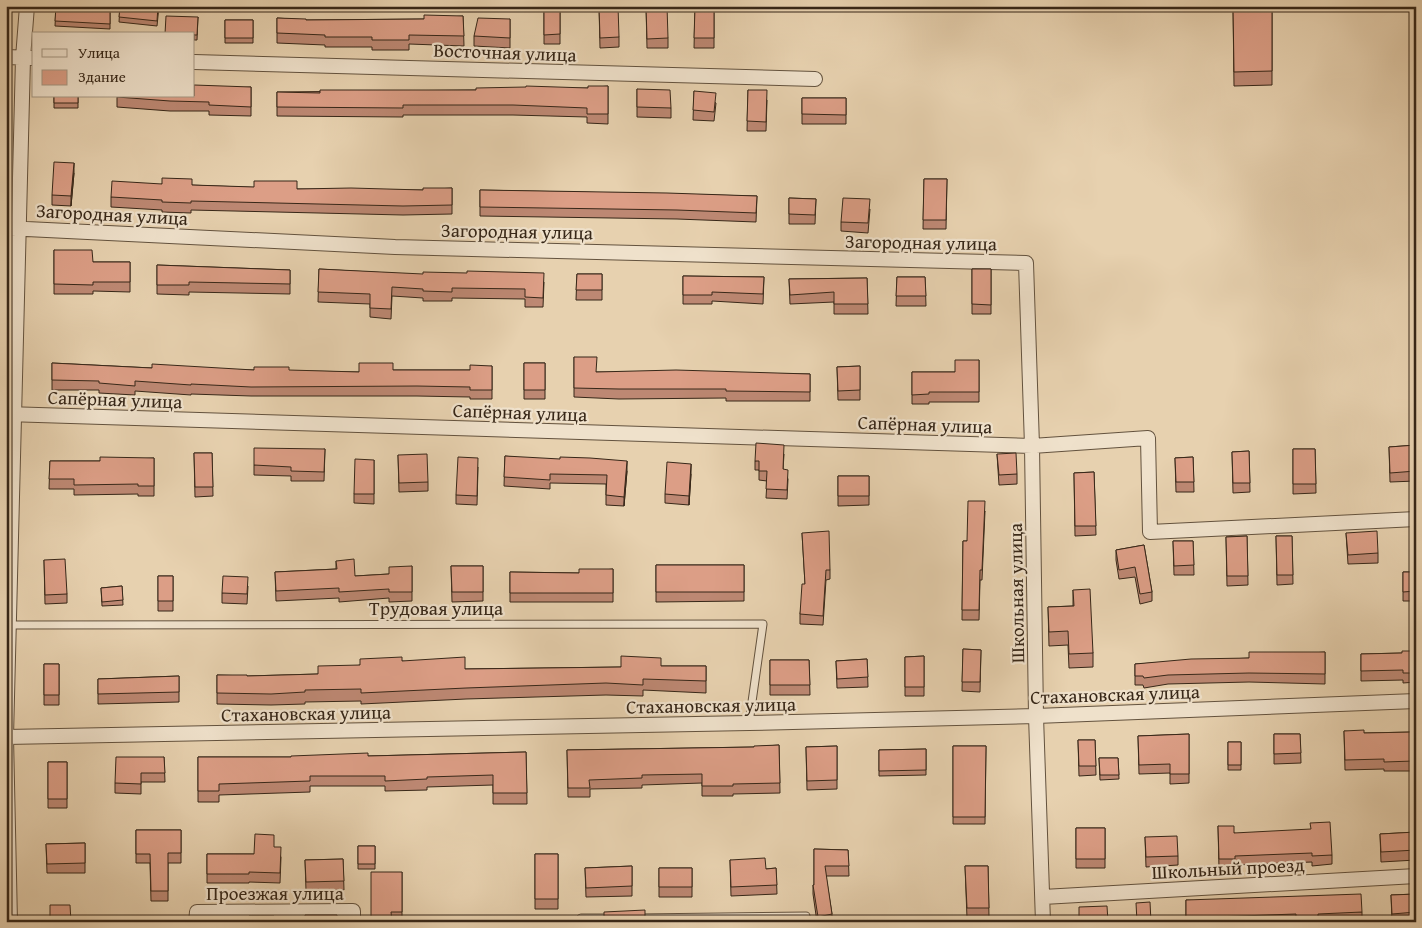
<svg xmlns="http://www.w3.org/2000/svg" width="1422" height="928" font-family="'Gentium Book Plus',serif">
	<rect width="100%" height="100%" fill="#e7d1af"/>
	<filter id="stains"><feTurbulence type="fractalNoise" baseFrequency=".004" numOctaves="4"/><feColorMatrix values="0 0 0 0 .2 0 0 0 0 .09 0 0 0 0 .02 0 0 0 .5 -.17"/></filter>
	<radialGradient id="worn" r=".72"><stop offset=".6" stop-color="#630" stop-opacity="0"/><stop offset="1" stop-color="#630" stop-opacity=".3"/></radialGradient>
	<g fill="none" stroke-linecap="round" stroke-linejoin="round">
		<!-- service casing -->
		<g stroke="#63523e" stroke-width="9">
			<path id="service" d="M9,625L763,624L749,723
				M637,918L806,916V922
				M582,922L581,918H612"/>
		</g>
		<!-- minor casing -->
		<g stroke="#63523e" stroke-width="16">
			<path id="minor" d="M6,57L34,58
				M194,62L815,79
				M6,228L395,247L1026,263L1032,446L1036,716L1043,922
				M6,414L1032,446L1148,438L1150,532L1416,519
				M6,737L749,723L1036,716L1416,701
				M1043,897L1416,876
				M10,922L6,737L23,58L27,6
				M196,922L197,912L353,911V922"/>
		</g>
		<!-- service -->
		<use href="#service" stroke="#efe1cb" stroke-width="7"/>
		<!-- minor -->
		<use href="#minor" stroke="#efe1cb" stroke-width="14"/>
	</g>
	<!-- wall -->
	<path fill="#bd8873" stroke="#372718" d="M56,6L110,7V29L55,26Z
		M120,6H159L157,26L119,22Z
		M599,6L619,37V47L600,48Z
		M646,6L668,38V48H647Z
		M1233,6H1272V85L1234,86Z
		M544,8H560V44H544Z
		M695,8H714V48H694Z
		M463,16L464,46L409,44V50H372V47H325V45L277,43V18L306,20L424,19Z
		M198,17L197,40H194V34Z
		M510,19V48L474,46V36Z
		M225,20H253V43H225Z
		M608,86V124L587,123V117L513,115H403V117L277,116V92L476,90L588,88Z
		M251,87V116L209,115V111H170L117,107V96Z
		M637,89L671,108V118L637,117Z
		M748,90L767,100L766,131H747Z
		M694,91L716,103L714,121L693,120Z
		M54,96H78V108H54Z
		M802,98H846V124H802Z
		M74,173L71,206L52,205V195Z
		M924,179H947L946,229H923Z
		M162,184L297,189L423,190L452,188V214L403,215L191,210V213L162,212V210L111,207V197Z
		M480,190L757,196L756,222L677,219L480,216Z
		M789,198L816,199L815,224H789Z
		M870,209L868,233L841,231V222Z
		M54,250L93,262H130V292L93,291V294H54Z
		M157,265L290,270V294L189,292V295L157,294Z
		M319,269L544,282L543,307H525V299L452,298V301H423V298L392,296L391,319L370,317V304L318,302Z
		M972,269H991V314H972Z
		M577,274H602V300H576Z
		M683,276L764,277L763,304L712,301V304H683Z
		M897,277H925L926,306H896Z
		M867,278L868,314H834V302L790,304L789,279Z
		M574,357L596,372L810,374V401H726V398L619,399L574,397Z
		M979,360V402H929V404H912V372H955Z
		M52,363L152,368L359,372L393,370H470L492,366V399H470V397L417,396H251L191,394V395L135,391V395L99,393V390H52Z
		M524,363H545V399H524Z
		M860,366V400H838L837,367Z
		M1416,445V481L1390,482L1389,447Z
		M325,449L324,481H291V476L254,475V465Z
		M1293,449H1315L1316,493L1293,494Z
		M1249,451L1250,492L1233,493L1232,452Z
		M194,453H212L213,496L195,497Z
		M784,454L783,470L788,479L787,499L766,498L767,481L759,480V470H755V461Z
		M997,454L1017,474V484L999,485Z
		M398,455L428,482V491L399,492Z
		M505,456L627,471L624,506L606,505V484L550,483V489L504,486Z
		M1193,457L1194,492H1176L1175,458Z
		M154,458V496H138V494L74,495V489H49L50,461H100Z
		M374,460V504L354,503V494Z
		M478,467L477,505L456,504V495Z
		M1094,472L1096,535L1075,536L1074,473Z
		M691,474L689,505L665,503V494Z
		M838,476H869V505L838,506Z
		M985,511L982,580H980L979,620H962L963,541H967Z
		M802,533L830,570V579L826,580L823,625L800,624V614L805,584Z
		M1346,533L1378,553V563L1348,564Z
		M1247,536L1248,585L1227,586L1226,537Z
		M1276,536H1292L1293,584L1277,585Z
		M1173,541H1193L1194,575H1174Z
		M1144,545L1152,592V601L1140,604L1135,577L1119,579L1116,560V550Z
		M44,560L67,594V603L45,604Z
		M336,561L355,576L389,574L412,566V601L389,602V598L339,602V598L276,601L275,572L336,569Z
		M656,565H744V601L656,602Z
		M451,566H483V601L452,602Z
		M613,569V602H510V572L579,573Z
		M1403,572H1416V601H1403Z
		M158,576H173V611H158Z
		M122,586L123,605L102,606L101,588Z
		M248,586L247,604L222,603V593Z
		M1073,590L1093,653V667L1069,668L1068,645L1049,646L1048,607L1073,606Z
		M963,649L981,650L980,692L962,691Z
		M1416,651V682L1403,683V680L1361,681V654L1402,653Z
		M1325,652V684L1249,682L1168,684L1144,688L1143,685H1135V664L1249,658Z
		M924,656V696H905V657Z
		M867,659L868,687L837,688L836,661Z
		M770,660H809L810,695H770Z
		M402,661L465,669L621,667L661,666H706V693L643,690V696L606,695L466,699L361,704V701L305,702V704L271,705L217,704V675L247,676L318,674L360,665Z
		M44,664H59V705H44Z
		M179,676V702L98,704V679Z
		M1344,731L1364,733L1413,732L1414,771H1384V769L1345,770Z
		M1189,734V783L1170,784V773L1139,774L1138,736Z
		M1274,734H1300L1301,763L1274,764Z
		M1078,740H1095L1096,775L1079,776Z
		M1228,742H1241V770H1228Z
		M779,745L780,793L733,794V796H702V783L642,785V788L590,789V797H568L567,750L754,747Z
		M837,746V789L807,790L806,747Z
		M953,746H986L985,824H953Z
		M926,749V775L879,776V750Z
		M526,752L527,804H493V785L427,787V790L385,791V786H310V792L219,795V802H198V757H291L368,756Z
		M164,757L165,782H141V794L115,793V783Z
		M1099,758H1118L1119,779L1100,780Z
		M48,762H67V808H48Z
		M1218,826L1234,833L1332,855V864L1312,866V862L1235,865V869H1219Z
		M1076,828H1105V868H1076Z
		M136,830H181V863H168V901H151L150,863H136Z
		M1416,832V860L1381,862L1380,834Z
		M1145,837L1178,856V865L1146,867Z
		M85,843V873H47L46,844Z
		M358,846H375V869H358Z
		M274,847L281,857L280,883L249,882V883H207V854H254Z
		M814,849L848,850L849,876H826L832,914V922H817L813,894V885H814Z
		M535,854H558V909H535Z
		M343,859L344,890L306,891L305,860Z
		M730,860L766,869L776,868L777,894L731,896Z
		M632,866V896L586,897L585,868Z
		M965,866H988L989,917L967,918Z
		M659,868H692V897H659Z
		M402,872V922H371Z
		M1416,894V921L1392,922L1391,895Z
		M1186,900L1362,912V921L1186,922Z"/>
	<!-- shaded-wall -->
	<path fill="#9a6f5e" stroke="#372718" d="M74,163V173L71,206V196Z
		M627,461V471L624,506V497Z
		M691,464V474L689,505V496Z"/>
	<!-- building -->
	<path fill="#dc9e86" stroke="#372718" d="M56,6L110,7V24L55,21Z
		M120,6H158L157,21L119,17Z
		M599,6H618L619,37L600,38Z
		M646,6H667L668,38L647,39Z
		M1233,6H1272V71L1234,72Z
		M544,8H560V34L544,35Z
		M695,8H714V38H694Z
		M424,15L463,16L464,36L409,35V40H372V37H325V35L277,33V18L306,19V20L424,19Z
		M166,16L198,17L197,35H194V34H165Z
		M478,18L510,19V38L474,36Z
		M225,20H253V38H225Z
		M194,85L251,87V107L209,105V102L170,101L117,97V96H194Z
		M526,86L588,88V86H608V114H587V108L513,105H403V108L277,107V92L320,93V90H476V88L526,87Z
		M637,89L670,90L671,108L637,107Z
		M748,90H767L766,122L747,121Z
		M694,91L716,93L714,112L693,110Z
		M54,96H78V103H54Z
		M802,98H846V115L802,114Z
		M54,162L74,163L71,196L52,195Z
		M162,178L192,179V185L254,187V181H297V189L351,188L423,190V188H452V205L403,206L191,201V203L162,202V200L111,197L112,181L162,184Z
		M924,179H947L946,220H923Z
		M480,190L667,193L757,196L756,213L677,210L480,207Z
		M789,198L816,199L815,215L789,214Z
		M843,198L870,199L868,223L841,222Z
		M54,250H92L93,262H130V282H93V285L54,284Z
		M157,265L290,270V284L189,282V285H157Z
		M319,269L423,274V272L467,273V271L544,273L543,298L525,297V289L452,288V292L423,291V289L392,287L391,309L370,308V294L318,292Z
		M972,269H991V305L972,304Z
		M577,274H602V290H576Z
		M683,276L764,277L763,294L712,292V295H683Z
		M897,277H925L926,296H896Z
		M867,278L868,304H834V292L790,295L789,279Z
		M574,357H597L596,372L676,370L810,374V392L726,391V389H619L574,388Z
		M955,360H979V392H929V394L912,395V372H955Z
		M52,363L152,368V364L254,370V367H289V370L359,372V363H393V370H470V365L492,366V390H470V387L417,386L251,387L191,384V385L135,381V386L99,383V381L52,380Z
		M524,363H545V390H524Z
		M860,366V390L838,391L837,367Z
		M756,443L784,445L783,469L788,470L787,490L766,489L767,471H759V461H755Z
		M1416,445V471L1390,473L1389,447Z
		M254,448L325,449L324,472L291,471V467L254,465Z
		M1293,449H1315L1316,484H1293Z
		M1249,451L1250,483H1233L1232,452Z
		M194,453H212L213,487H195Z
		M1016,453L1017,474L999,475L997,454Z
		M427,454L428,482L399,483L398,455Z
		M505,456L560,459V457L590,458L627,461L624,497L606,495L607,475L550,474V480L504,477Z
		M100,457L154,458V486H138V484L74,485V479H49L50,461H100Z
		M458,457L478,458L477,496L456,495Z
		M1193,457L1194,482H1176L1175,458Z
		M355,459L374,460V494H354Z
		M667,462L691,464L689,496L665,494Z
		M1094,472L1096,526H1075L1074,473Z
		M838,476H869V496H838Z
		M968,501H985L982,570H980L979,610H962L963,541H967Z
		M829,531L830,570H826L823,616L800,614L802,584H805L802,533Z
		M1377,531L1378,553L1348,555L1346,533Z
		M1247,536L1248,576H1227L1226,537Z
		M1276,536H1292L1293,575H1277Z
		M1173,541H1193L1194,565L1174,566Z
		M1144,545L1152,592L1140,594L1135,567L1119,570L1116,550Z
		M65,559L67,594L45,595L44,560Z
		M354,559L355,576L389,574V567L412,566V592H389V589L339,592V588L276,591L275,572L337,569L336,561Z
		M656,565H744V592H656Z
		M451,566H483V592H452Z
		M579,569H613V593H510V572L579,573Z
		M1403,572H1416V591L1403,592Z
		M158,576H173V601H158Z
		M223,576L248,577L247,594L222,593Z
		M122,586L123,600L102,602L101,588Z
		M1090,589L1093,653L1069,654L1068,631L1049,632L1048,607L1074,606L1073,590Z
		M963,649L981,650L980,682H962Z
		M1402,651H1416V673H1403V670L1361,671V654L1402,653Z
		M1249,652H1325V674L1249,673L1168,675L1144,678L1143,676H1135V664L1191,659L1249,658Z
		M621,656L661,658V666H706V681L643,679V685L606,683L466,688L361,693V689L305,690V692L271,694L217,693V675H247V676L318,674V666L360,665V659L402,657V661L465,657V669L621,667Z
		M924,656V687H905V657Z
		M867,659L868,677L837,679L836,661Z
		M770,660H809L810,685H770Z
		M44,664H59V695H44Z
		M179,676V692L98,694V679Z
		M1364,730V733L1413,732L1414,761L1384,762V759L1345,760L1344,731Z
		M1189,734V774H1170V764L1139,765L1138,736Z
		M1274,734H1300L1301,753L1274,754Z
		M1078,740H1095L1096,766H1079Z
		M1228,742H1241V765H1228Z
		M779,745L780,783L733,784V786H702V774L642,775V778L589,780L590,788H568L567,750L754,747V746Z
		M837,746V780L807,781L806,747Z
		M953,746H986L985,817H953Z
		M926,749V770L879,771V750Z
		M526,752L527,793H493V775L427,777V779L385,781V776H310V781L219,784V791H198V757H291V756L368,753V756Z
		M116,757H164L165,773H141V784L115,783Z
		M1099,758H1118L1119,775H1100Z
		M48,762H67V799H48Z
		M1330,822L1332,855L1312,856V853L1235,856V859H1219L1218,826H1234V833L1311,829L1310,823Z
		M1076,828H1105V859H1076Z
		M136,830H181V853H168V891H151L150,854H136Z
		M1416,832V850L1381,852L1380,834Z
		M255,834L274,835V847H281L280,873L249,872V874H207V854H254Z
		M1177,836L1178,856L1146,857L1145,837Z
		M85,843V863L47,864L46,844Z
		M358,846H375V864H358Z
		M814,849L848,850L849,866H825L832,914L818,917L813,885H814Z
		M535,854H558V899H535Z
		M765,858L766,869L776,868L777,885L731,887L730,860Z
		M343,859L344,881L306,882L305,860Z
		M632,866V886L586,888L585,868Z
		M965,866H988L989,908H967Z
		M659,868H692V887H659Z
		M371,872H402V912H391L392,922H371Z
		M1361,894L1362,912L1318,914V922H1296V914L1186,918V900Z
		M1416,894V912L1392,914L1391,895Z
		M1150,902L1151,922H1137L1136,903Z
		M50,905H70L71,922H50Z
		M1107,906L1108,922H1079V907Z
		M645,910V922H604V912Z
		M305,915H337V922H305Z
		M249,916H274V922H249Z"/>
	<g text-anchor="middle" stroke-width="4.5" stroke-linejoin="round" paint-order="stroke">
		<!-- street labels -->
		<g font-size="19" fill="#372718" stroke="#efe1cb">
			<text transform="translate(505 52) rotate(2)" y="7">Восточная улица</text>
			<text transform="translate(112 214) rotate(3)" y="7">Загородная улица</text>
			<text transform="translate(517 231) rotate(1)" y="7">Загородная улица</text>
			<text transform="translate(921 242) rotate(1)" y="7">Загородная улица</text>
			<text transform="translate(115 399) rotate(2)" y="7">Сапёрная улица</text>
			<text transform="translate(520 412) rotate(2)" y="7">Сапёрная улица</text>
			<text transform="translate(925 424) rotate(2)" y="7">Сапёрная улица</text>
			<text transform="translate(1016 593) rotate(-91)" y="7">Школьная улица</text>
			<text x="436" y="615">Трудовая улица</text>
			<text transform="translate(1115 694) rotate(-2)" y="7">Стахановская улица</text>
			<text transform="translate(711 705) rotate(-1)" y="7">Стахановская улица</text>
			<text transform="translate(306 713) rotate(-1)" y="7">Стахановская улица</text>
			<text transform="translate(1228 868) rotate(-3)" y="7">Школьный проезд</text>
			<text x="275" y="900">Проезжая улица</text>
		</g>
	</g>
	<!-- margin -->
	<rect width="1422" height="928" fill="none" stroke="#e7d1af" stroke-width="25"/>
	<rect x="8" y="8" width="1407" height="913" fill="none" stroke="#372718" stroke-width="2.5"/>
	<rect x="12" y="12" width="1397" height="903" fill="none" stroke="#372718"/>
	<!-- legend -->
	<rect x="32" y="32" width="162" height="65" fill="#efe1cb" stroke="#a59783"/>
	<rect x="42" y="49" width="25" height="8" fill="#efe1cb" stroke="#a59783"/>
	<text x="78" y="58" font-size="15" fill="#372718">Улица</text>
	<rect x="42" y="70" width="25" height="15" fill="#dc9e86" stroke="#a59783"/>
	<text x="78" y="82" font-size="15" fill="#372718">Здание</text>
	<rect width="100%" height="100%" filter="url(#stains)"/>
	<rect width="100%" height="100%" fill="url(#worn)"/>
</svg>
